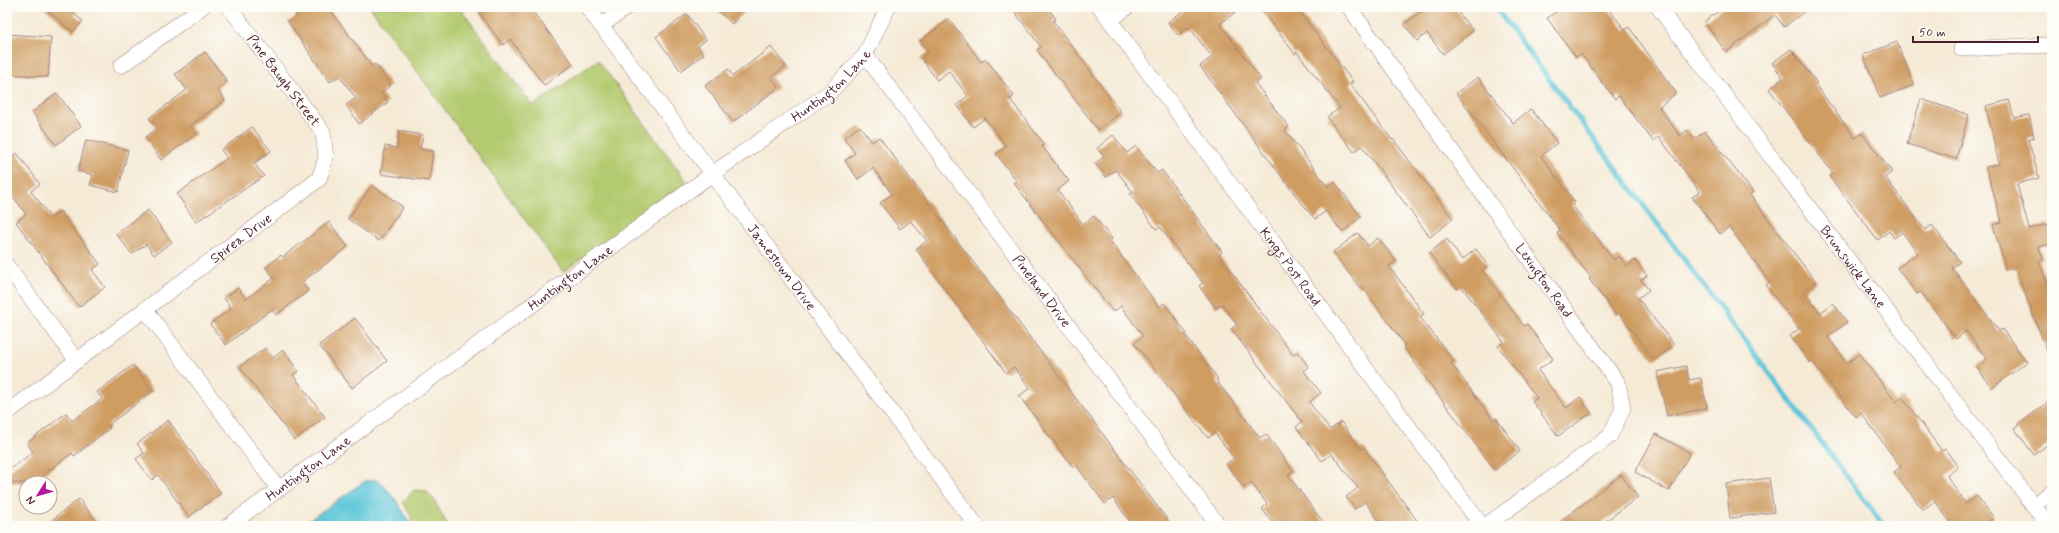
<svg xmlns="http://www.w3.org/2000/svg" width="2059" height="533" font-family="Mynerve,sans-serif">
	<rect width="100%" height="100%" fill="#fdfcf7"/>
	<filter id="ink" filterUnits="userSpaceOnUse"><feTurbulence type="fractalNoise" baseFrequency=".025" numOctaves="2"/><feDisplacementMap in="SourceGraphic" scale="8" xChannelSelector="R" yChannelSelector="G"/><feConvolveMatrix kernelMatrix="1 2 1 2 8 2 1 2 1" color-interpolation-filters="sRGB"/></filter>
	<filter id="wash" filterUnits="userSpaceOnUse"><feTurbulence type="fractalNoise" baseFrequency=".012" numOctaves="4" result="noise"/><feDisplacementMap in="SourceGraphic" scale="16" xChannelSelector="R" yChannelSelector="G"/><feGaussianBlur stdDeviation="0.9" result="paint"/><feColorMatrix in="noise" values="0 0 0 0 0 0 0 0 0 0 0 0 0 0 0 0 0 1.4 0 .05"/><feComposite in="paint" operator="in"/></filter>
	<g filter="url(#wash)">
		<rect width="100%" height="100%" fill="#f5ead6"/>
		<!-- green -->
		<path fill="#b3ca6f" stroke="#7e744d" d="M370,7H459L533,106L598,60L687,182L563,272Z
			M414,490L426,491L434,500L448,526H408L412,518L403,502Z"/>
		<!-- water -->
		<path fill="#5cc5d8" stroke="#537282" d="M377,480C393,493 402,508 411,526H301L365,481Z"/>
		<g fill="none" stroke-linecap="round" stroke-linejoin="round">
			<!-- stream -->
			<path stroke="#5cc5d8" stroke-width="5" d="M1495,7L1884,526"/>
		</g>
		<g id="blocks">
			<!-- building -->
			<path fill="#cf9c62" d="M43,7H80L74,14L83,21L73,32Z
				M290,7H328L372,66L375,64L391,85L381,93L388,102L359,124L346,105L356,98L339,76L330,82L288,22L297,16Z
				M487,7H529L573,64L544,85L510,39L503,45L479,13Z
				M714,7H748L732,24Z
				M1011,7H1047L1056,19L1053,21L1121,112L1098,130L1037,50L1041,47Z
				M1188,7H1242L1220,24L1261,79L1255,83L1289,127L1285,130L1328,187L1335,182L1361,217L1342,232L1326,211L1315,219L1296,196L1200,66L1212,57L1189,27L1178,35L1168,22Z
				M1259,7H1296L1353,82L1350,84L1392,140L1393,139L1453,219L1430,237L1362,146L1354,152L1327,117L1340,108L1297,52L1295,54Z
				M1427,7H1454L1473,31L1443,54L1427,33L1417,41L1404,24Z
				M1563,7H1607L1625,30L1629,27L1676,93L1659,107L1680,136L1687,130L1694,139L1705,131L1753,192L1750,195L1816,282L1804,291L1820,313L1833,303L1847,322L1828,337L1847,363L1859,354L1896,402L1902,397L1942,451L1945,449L1958,467L1947,476L1966,504L1977,496L1994,518L1983,526H1953L1935,501L1923,510L1894,472L1901,467L1861,413L1856,417L1812,361L1810,363L1790,336L1799,329L1766,285L1770,282L1729,227L1720,234L1692,197L1700,192L1659,137L1653,141L1619,96L1615,99L1581,54L1576,57L1547,18Z
				M1724,7H1810L1784,27L1775,15L1726,52L1704,22Z
				M687,14L706,40L698,46L704,54L681,71L656,37Z
				M949,19L981,62L986,59L1014,96L1010,99L1044,144L1042,146L1069,181L1058,190L1065,200L1083,224L1094,216L1112,239L1110,241L1159,307L1164,303L1187,334L1185,335L1218,379L1216,380L1260,438L1266,434L1293,471L1288,475L1326,526H1275L1262,509L1267,504L1251,482L1244,488L1226,464L1234,458L1215,433L1208,438L1134,343L1143,336L1121,306L1113,312L1014,183L1017,181L996,154L1006,146L985,118L973,127L957,105L968,96L949,71L937,80L921,58L928,52L920,41Z
				M7,34L51,37L48,77L7,74Z
				M1897,42L1914,85L1880,98L1863,55Z
				M771,47L786,66L771,77L779,87L733,122L705,86L728,69L733,76Z
				M1791,49L1817,83L1815,84L1855,138L1862,133L1892,172L1885,177L1925,230L1932,225L1960,262L1952,268L1999,331L2002,329L2027,362L1992,388L1977,367L1987,359L1966,331L1956,339L1921,292L1917,294L1897,268L1918,253L1902,232L1894,238L1889,231L1878,240L1829,176L1833,173L1769,89L1783,78L1772,63Z
				M205,52L227,81L217,89L225,100L190,126L196,134L161,160L145,137L157,128L149,118L187,90L175,74Z
				M1478,77L1513,123L1531,109L1557,143L1541,156L1575,202L1572,205L1614,260L1619,256L1627,266L1635,260L1647,276L1641,280L1649,290L1638,298L1674,345L1654,360L1619,313L1616,315L1589,279L1591,278L1557,233L1560,230L1456,93Z
				M57,93L81,126L56,145L32,112Z
				M1921,99L1969,115L1956,159L1907,144Z
				M2009,100L2014,118L2029,115L2034,137L2028,139L2039,178L2017,184L2029,229L2048,224L2052,238V244L2039,247L2043,259L2039,261L2049,289L2052,288L2051,361L2015,268L2006,270L1993,225L2002,222L1986,167L1999,164L1986,106Z
				M860,126L872,142L879,137L1172,526H1133L1113,498L1105,504L1076,465L1073,467L1019,396L1030,388L1014,367L1006,373L916,249L927,241L911,221L900,229L880,203L892,194L873,168L858,179L845,161L855,153L844,138Z
				M252,127L271,151L254,163L264,176L196,222L177,194L227,158L221,150Z
				M399,131L423,135L420,149L433,151L429,181L381,174L385,146L397,148Z
				M1113,135L1127,153L1136,146L1157,173L1162,170L1222,252L1219,255L1293,355L1297,352L1309,367L1304,371L1321,393L1309,402L1330,430L1341,422L1361,449L1364,448L1421,526H1383L1365,502L1355,509L1346,497L1358,488L1332,454L1322,461L1296,427L1302,422L1231,329L1237,325L1222,304L1216,308L1199,286L1203,283L1160,227L1156,229L1130,194L1133,192L1116,170L1106,177L1095,163L1104,157L1097,148Z
				M86,140L128,150L118,192L90,185L93,175L78,171Z
				M17,153L40,184L31,191L51,218L60,211L100,264L92,270L105,287L79,307L16,222L26,214L7,188V161Z
				M372,185L403,207L379,241L348,219Z
				M148,210L172,242L154,255L146,244L132,254L116,234Z
				M329,222L348,247L302,282L308,291L276,315L272,309L226,345L210,324L231,308L224,298L238,288L246,299L274,278L266,267L281,255L283,257Z
				M1358,233L1368,246L1378,238L1396,261L1389,266L1424,314L1420,317L1454,361L1451,363L1493,420L1496,418L1520,451L1495,470L1435,391L1403,346L1405,345L1362,286L1360,288L1333,252Z
				M1447,239L1462,260L1476,249L1488,266L1482,270L1524,326L1527,324L1553,359L1538,370L1566,408L1580,397L1591,413L1558,436L1532,401L1537,398L1498,346L1504,342L1461,286L1457,289L1429,253Z
				M355,318L387,361L352,388L319,345Z
				M265,348L273,358L283,350L298,371L293,375L325,417L294,440L240,367Z
				M133,365L153,391L108,425L110,428L74,456L72,453L32,483H7V472L33,452L27,443L66,413L72,421L102,399L97,392Z
				M1686,366L1689,380L1701,378L1707,408L1667,416L1657,372Z
				M2052,399V441L2034,455L2014,428Z
				M168,420L221,493L189,517L158,475L152,480L136,459L144,453L137,444Z
				M1656,434L1690,453L1669,491L1635,472Z
				M1621,475L1638,497L1599,526H1554Z
				M1769,478L1774,512L1730,518L1726,484Z
				M79,499L100,526H44Z"/>
		</g>
	</g>
	<g filter="url(#ink)">
		<use href="#blocks" fill-opacity="0" stroke="#a08480" stroke-width="1"/>
		<g fill="none" stroke-linecap="round" stroke-linejoin="round">
			<!-- street casing -->
			<g stroke="#a08480" stroke-width="16">
				<g id="street">
					<path id="s1" d="M587,7L977,526"/>
					<path id="s2" d="M1100,7L1482,526"/>
					<path id="s3" d="M1349,7L1618,383L1623,408L1610,436L1485,526"/>
					<path id="s4" d="M1658,7L2049,526"/>
					<path d="M1111,20L1127,7"/>
					<path d="M601,26L627,7"/>
					<path d="M1961,49L2052,45"/>
					<path id="s5" d="M865,55L1219,526"/>
					<path d="M121,66L202,7"/>
					<path d="M7,266L77,361"/>
					<path d="M145,309L278,488"/>
					<path id="s6" d="M7,413L319,179L326,158L323,132L229,7"/>
					<path d="M2034,505L2052,492"/>
					<path id="s7" d="M228,526L712,174L830,92L865,55L888,7"/>
				</g>
			</g>
			<!-- street -->
			<use href="#street" stroke="#fff" stroke-width="15"/>
		</g>
	</g>
	<g text-anchor="middle" stroke-width="4" stroke-linejoin="round" paint-order="stroke">
		<!-- street labels -->
		<g font-size="14" fill="#4a1f2b" stroke="#fdfcf7">
			<text transform="translate(284 80) rotate(53)" y="5">Pine Baugh Street</text>
			<text dy="5" stroke="none"><textPath href="#s7" startOffset="747">Huntington Lane</textPath></text>
			<text dy="5" stroke="none"><textPath href="#s6" startOffset="292">Spirea Drive</textPath></text>
			<text dy="5" stroke="none"><textPath href="#s2" startOffset="322">Kings Post Road</textPath></text>
			<text dy="5" stroke="none"><textPath href="#s4" startOffset="325">Brunswick Lane</textPath></text>
			<text dy="5" stroke="none"><textPath href="#s1" startOffset="325">Jamestown Drive</textPath></text>
			<text dy="5" stroke="none"><textPath href="#s7" startOffset="423">Huntington Lane</textPath></text>
			<text dy="5" stroke="none"><textPath href="#s3" startOffset="336">Lexington Road</textPath></text>
			<text dy="5" stroke="none"><textPath href="#s5" startOffset="295">Pineland Drive</textPath></text>
			<text dy="5" stroke="none"><textPath href="#s7" startOffset="99">Huntington Lane</textPath></text>
		</g>
	</g>
	<!-- margin -->
	<rect width="2059" height="533" fill="none" stroke="#fdfcf7" stroke-width="24"/>
	<!-- north arrow -->
	<g transform="translate(38 495) rotate(233)"><circle r="19" fill="#fdfcf7" stroke="#b5a4a5"/>
	<path d="M0-3L7 15L0 10L-7 15Z" fill="#b5179e"/>
	<text y="-6" font-size="11" font-weight="bold" text-anchor="middle" fill="#4a1f2b">N</text>
	</g>
	<!-- scale -->
	<path d="M1913 36v6h125v-6" fill="none" stroke="#4a1f2b" stroke-width="2"/>
	<text x="1919" y="36" font-size="12" fill="#4a1f2b" stroke="#fdfcf7" stroke-width="3" paint-order="stroke">50 m</text>
</svg>
